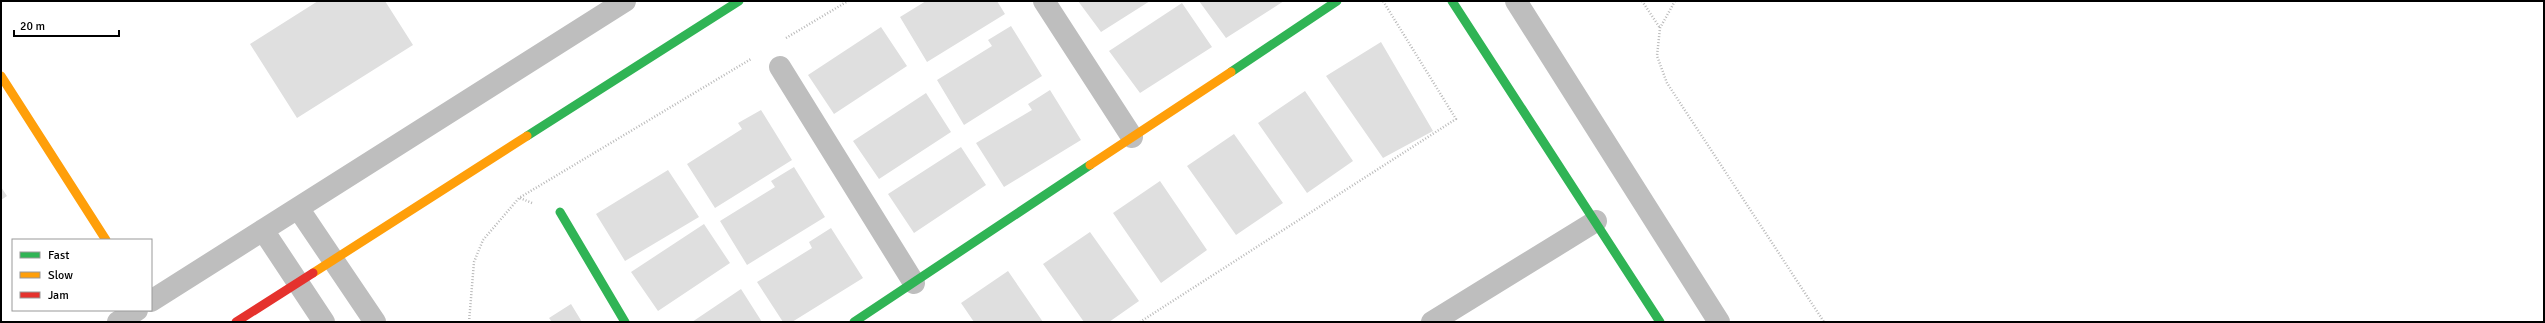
<svg xmlns="http://www.w3.org/2000/svg" width="2545" height="323" font-family="Signika,sans-serif">
	<rect width="100%" height="100%" fill="#fff"/>
	<!-- building -->
	<path fill="#dfdfdf" d="M318,1H385L413,45L297,118L250,44Z
		M926,1H997L1005,14L927,62L900,17Z
		M1078,1H1150L1101,32Z
		M1199,1H1284L1226,38Z
		M1182,3L1212,47L1140,93L1109,51Z
		M1011,26L1042,76L964,125L937,80L992,46L988,40Z
		M881,27L907,66L834,114L808,75Z
		M1381,42L1433,131L1383,158L1326,76Z
		M1050,90L1081,140L1004,187L976,143L1032,110L1028,104Z
		M1305,91L1353,161L1307,193L1258,123Z
		M926,93L951,132L879,179L853,141Z
		M761,110L792,160L715,208L687,164L742,129L738,123Z
		M1234,134L1283,203L1236,235L1187,166Z
		M961,147L986,185L914,233L888,194Z
		M794,167L825,217L747,265L720,221L775,187L771,181Z
		M668,170L699,217L625,261L596,214Z
		M1160,181L1207,250L1161,283L1113,213Z
		M1,187L7,196L1,200Z
		M704,224L730,263L658,311L631,272Z
		M831,228L863,278L792,322H783L757,282L812,248L809,242Z
		M1090,232L1139,301L1109,322H1084L1043,264Z
		M1008,271L1043,322H974L961,303Z
		M741,289L762,322H692Z
		M571,304L582,322H552L549,318Z"/>
	<g fill="none" stroke-linecap="round" stroke-linejoin="round">
		<!-- path -->
		<path stroke="#b9b9b9" stroke-width="2.5" stroke-dasharray="1 2" stroke-linecap="butt" d="M1642,1L1660,28
			M1675,1L1660,28L1657,56L1667,83L1824,322
			M786,38L848,1
			M520,198L532,203
			M469,322L474,262L483,240L519,198L751,59
			M1140,322L1456,119L1383,1"/>
		<!-- street -->
		<path stroke="#bebebe" stroke-width="22" d="M1044,1L1132,137
			M1516,1L1719,322
			M780,67L914,283
			M298,208L375,322
			M263,230L324,322
			M151,301L625,1
			M118,322L137,310
			M1432,322L1596,221"/>
		<!-- fast -->
		<path stroke="#30b455" stroke-width="9" d="M1452,1L1660,322
			M1231,72L1337,1
			M527,136L739,1
			M560,212L625,322
			M854,322L1090,165"/>
		<!-- slow -->
		<path stroke="#ff9f0a" stroke-width="9" d="M1,76L106,240
			M1090,165L1231,72
			M313,273L527,136"/>
		<!-- jam -->
		<path stroke="#e5322d" stroke-width="9" d="M236,322L313,273"/>
	</g>
	<!-- border -->
	<rect width="2545" height="323" fill="none" stroke="#000000" stroke-width="4"/>
	<!-- legend -->
	<rect x="12" y="239" width="140" height="72" fill="#ffffff" stroke="#999999"/>
	<rect x="20" y="252" width="20" height="6" fill="#30b455" stroke="#999999"/>
	<text x="48" y="259" font-size="12" fill="#000000">Fast</text>
	<rect x="20" y="272" width="20" height="6" fill="#ff9f0a" stroke="#999999"/>
	<text x="48" y="279" font-size="12" fill="#000000">Slow</text>
	<rect x="20" y="292" width="20" height="6" fill="#e5322d" stroke="#999999"/>
	<text x="48" y="299" font-size="12" fill="#000000">Jam</text>
	<!-- scale -->
	<path d="M14 30v6h105v-6" fill="none" stroke="#000000" stroke-width="2"/>
	<text x="20" y="30" font-size="12" fill="#000000" stroke="#ffffff" stroke-width="3" paint-order="stroke">20 m</text>
</svg>
